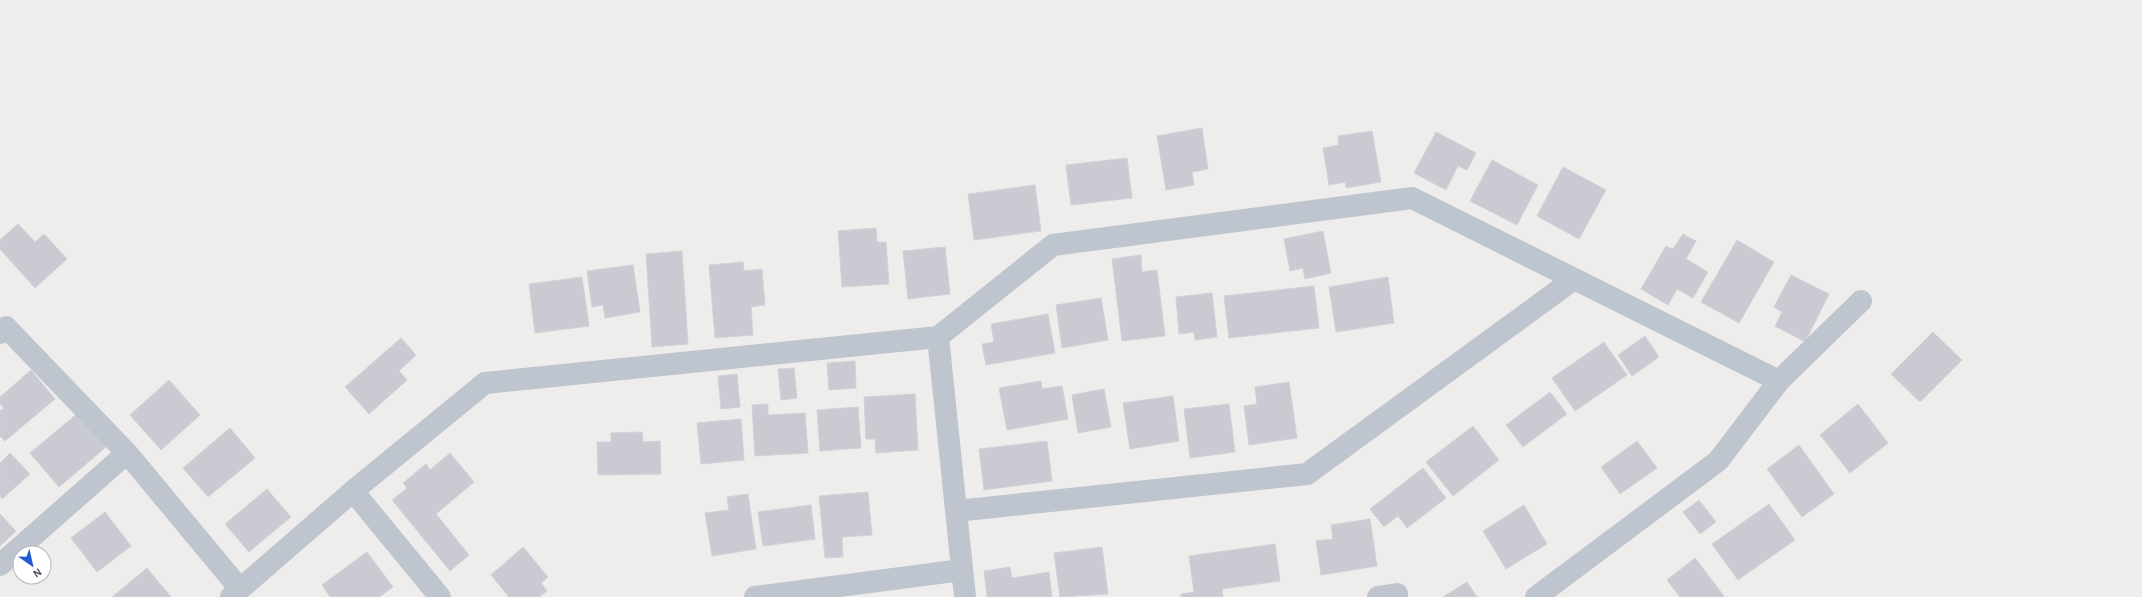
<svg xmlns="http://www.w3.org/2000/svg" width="2142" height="597" font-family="'Alegreya Sans',sans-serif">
	<rect width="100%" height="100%" fill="#efedec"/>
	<!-- building -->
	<path fill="#cacbd2" stroke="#d1d2d8" d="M1202,128L1208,169L1192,172L1194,185L1166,190L1157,136Z
		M1372,131L1381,182L1346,188L1345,182L1329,185L1323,148L1339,145L1338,136Z
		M1436,132L1476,153L1467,170L1458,166L1446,190L1414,173Z
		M1127,158L1132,198L1071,205L1066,165Z
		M1492,160L1538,185L1517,225L1470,201Z
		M1563,167L1606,190L1579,239L1537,216Z
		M1035,185L1041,231L974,240L968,194Z
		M18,224L35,242L44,234L67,259L35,288L0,249V240Z
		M876,228L877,242H886L889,284L842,287L838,231Z
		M1323,231L1331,273L1305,279L1303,268L1290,271L1284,239Z
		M1683,234L1696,241L1686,259L1708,272L1693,298L1677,289L1668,305L1641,289L1666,246L1673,249Z
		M1737,240L1774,262L1739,323L1701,302Z
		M945,247L950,294L908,299L903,251Z
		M682,251L688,344L652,347L646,254Z
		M1141,255L1142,272L1157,270L1165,336L1122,341L1112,259Z
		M743,262L744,271L762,269L765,305L751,307L753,335L715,338L709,265Z
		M633,265L640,312L605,318L603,305L592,307L587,271Z
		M1791,275L1829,294L1805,342L1775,326L1782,312L1774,307Z
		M582,277L589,326L535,333L529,284Z
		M1388,277L1394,323L1336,332L1329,287Z
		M1314,286L1319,328L1229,338L1224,296Z
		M1212,293L1217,337L1195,340L1194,332L1179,334L1176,297Z
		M1101,298L1108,340L1062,348L1056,305Z
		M1048,314L1055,353L986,365L982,344L994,342L991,324Z
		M1933,332L1962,360L1920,402L1891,374Z
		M1645,336L1659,357L1632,376L1618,355Z
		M401,338L416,355L399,371L407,380L369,414L345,387Z
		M1604,342L1627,375L1575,411L1552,378Z
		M855,361L856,388L829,390L827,363Z
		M794,368L797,398L781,400L778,369Z
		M31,370L55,399L5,441L0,436V411L4,408L0,404V397Z
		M737,374L740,407L721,409L718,376Z
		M169,380L200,415L161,450L130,415Z
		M1041,381L1042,389L1062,386L1068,419L1007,430L999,388Z
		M1289,382L1297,438L1249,445L1244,406L1257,404L1255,387Z
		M1104,389L1111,427L1078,433L1072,395Z
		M1550,392L1567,414L1523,447L1506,425Z
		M915,394L918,450L876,453L875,439H866L864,397Z
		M1173,396L1179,441L1130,449L1123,403Z
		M768,404V415L805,413L808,453L755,456L752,405Z
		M1229,404L1235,452L1190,458L1184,409Z
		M1858,404L1888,443L1850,473L1820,435Z
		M858,407L861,448L820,451L817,410Z
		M78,413L106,447L59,487L30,453Z
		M741,419L744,460L701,464L697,423Z
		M1473,426L1499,460L1453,496L1426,462Z
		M230,428L255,458L208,497L183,468Z
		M642,432L643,442L660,441L661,474L598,475L597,442H611V433Z
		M1047,441L1052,481L984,490L979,449Z
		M1637,441L1657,468L1620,494L1601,467Z
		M1799,445L1834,494L1802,517L1767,469Z
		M10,453L30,474L2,499L0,496V463Z
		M450,453L474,482L436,514L469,555L450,571L392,500L407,488L403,483L426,464L430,470Z
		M1423,468L1446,498L1407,528L1398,516L1384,527L1370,509Z
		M267,489L291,517L249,552L225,524Z
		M868,492L872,535L842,537L843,557L825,558L819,496Z
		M748,494L756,549L712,556L705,513L729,510L727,497Z
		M1699,500L1716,522L1700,534L1683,512Z
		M1769,504L1795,540L1738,580L1712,544Z
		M811,505L815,539L763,546L758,512Z
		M1524,505L1547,544L1506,569L1483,531Z
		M105,512L131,546L97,572L71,538Z
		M0,514L16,531L0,546Z
		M1370,519L1377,566L1321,575L1316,541L1333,539L1331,525Z
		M1275,544L1280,581L1222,589L1223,597H1181V594L1194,592L1189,556Z
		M523,547L548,577L541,583L547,591L539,597H509L491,575Z
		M1102,547L1108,594L1060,597L1054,553Z
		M367,552L393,587L379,597H330L322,585Z
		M1695,558L1724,596L1723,597H1680L1667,580Z
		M1010,567L1012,578L1049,572L1052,597H987L984,571Z
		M147,568L171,597H112Z
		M1467,582L1477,597H1443Z"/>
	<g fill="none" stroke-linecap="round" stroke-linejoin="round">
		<!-- minor -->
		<path stroke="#bec5ce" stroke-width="22" d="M0,333L6,327L127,453L240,589
			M938,337L965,597
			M1779,381L1861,301
			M353,491L440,597
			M956,511L1307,474L1574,279
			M0,565L127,453
			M231,597L353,491L485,383L938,337L1053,245L1412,198L1779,381L1718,461L1536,597
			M755,597L962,570
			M1378,597L1397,594"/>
	</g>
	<!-- north arrow -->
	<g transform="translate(32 565) rotate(146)"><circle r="19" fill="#ffffff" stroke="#b5b8bd"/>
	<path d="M0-3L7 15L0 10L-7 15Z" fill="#225cd4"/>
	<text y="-6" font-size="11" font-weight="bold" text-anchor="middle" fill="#464e59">N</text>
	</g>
</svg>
